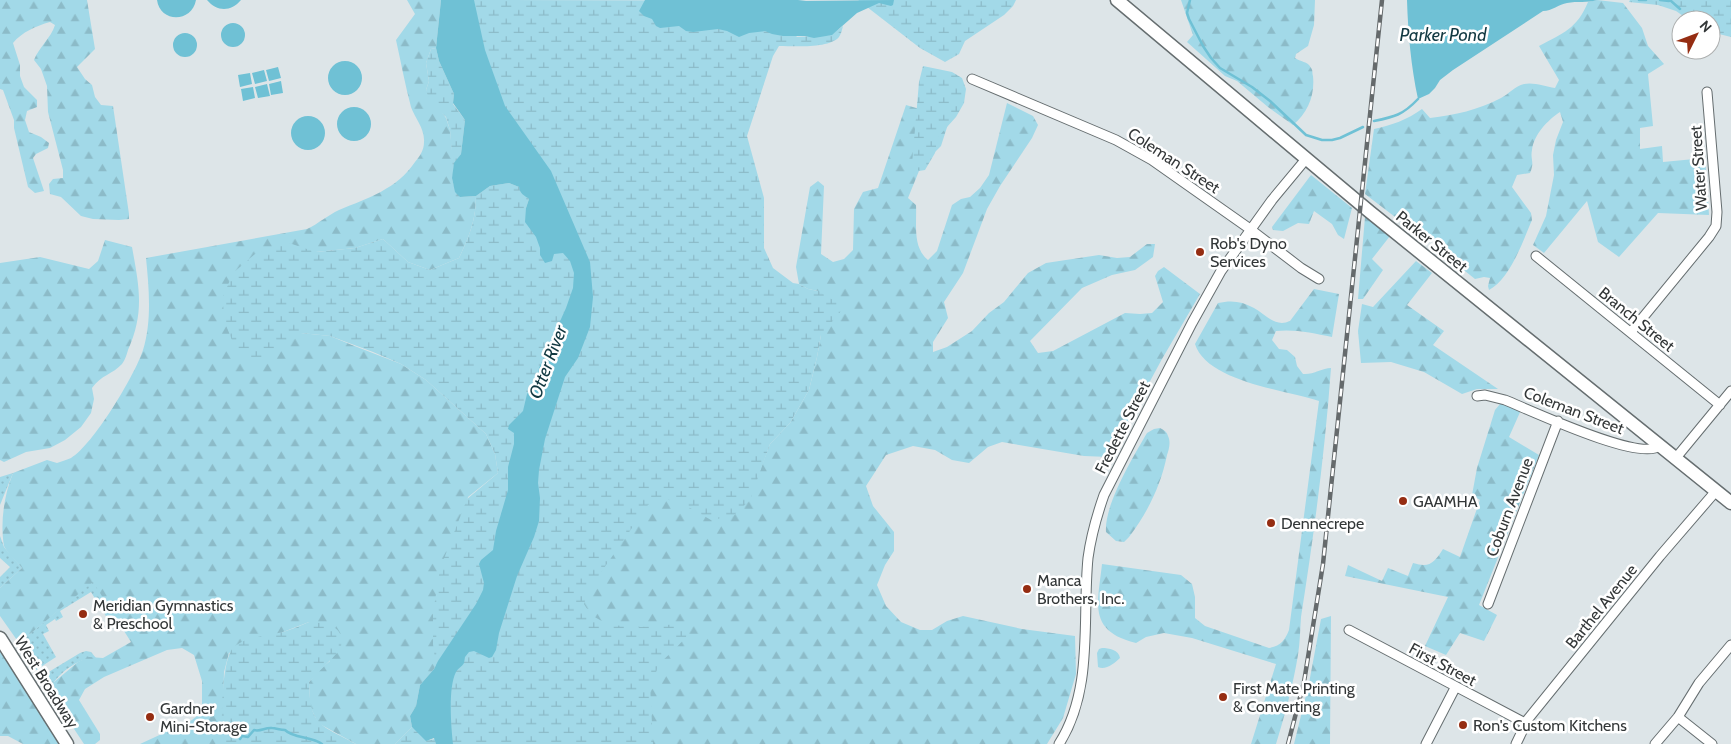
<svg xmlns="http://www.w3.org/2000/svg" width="1731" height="744" font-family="Cabin,sans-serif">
	<defs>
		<pattern id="grass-dots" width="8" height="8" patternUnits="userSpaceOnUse" patternTransform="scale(1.25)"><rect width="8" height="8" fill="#a2d9e8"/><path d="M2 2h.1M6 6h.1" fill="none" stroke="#8cbbc8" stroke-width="1.8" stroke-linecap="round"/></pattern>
		<pattern id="forest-firs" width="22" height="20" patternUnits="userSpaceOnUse" patternTransform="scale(1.25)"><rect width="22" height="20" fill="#a2d9e8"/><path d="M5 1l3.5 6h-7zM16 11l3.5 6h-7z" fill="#8cbbc8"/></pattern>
		<pattern id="wetland-marsh" width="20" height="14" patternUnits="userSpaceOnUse" patternTransform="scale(1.25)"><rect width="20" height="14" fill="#a2d9e8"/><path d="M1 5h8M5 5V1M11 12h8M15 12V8" fill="none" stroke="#8cbbc8"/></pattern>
	</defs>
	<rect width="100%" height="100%" fill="#dde5e8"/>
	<!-- grass -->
	<path fill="url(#grass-dots)" d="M13,473L0,505V477Z
		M0,536L4,547L22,568L0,588V577L10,567L0,558Z
		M93,581L116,617L109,621L91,592L60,611L63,617L56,621L55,619L46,625L49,631L43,634L56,657L36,670L19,643Z
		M86,651L91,652L96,658C81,657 63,670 54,682C52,685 52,690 51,694L41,678L42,676L80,653Z"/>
	<!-- forest -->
	<path fill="url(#forest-firs)" d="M0,0H87L95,49L77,67L85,79L92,85L95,97L101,105L113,106L129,214V219L119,220L93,219L81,216L61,197L50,194L49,184L53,179L63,178V170L48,112L47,86L41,69L34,60C39,47 51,38 55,25L50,22C36,26 22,32 13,43L20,65V76L24,87L37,100V107L27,111L25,120L29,132L41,137L49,143L48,148L36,154L33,158L44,191L35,193L28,187L14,128V120L3,90L0,89Z
		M407,0H441L436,48L431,49L426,63L429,81L426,90L446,118L450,130L454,171C450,182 455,188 460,197L476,196C476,220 469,237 459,258L430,270L408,262L383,239L355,248L316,252L301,333L330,336L352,345L401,364L426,380L486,434L495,454L498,473L468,497L438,661L434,669L420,685L416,706L410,716L412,727L395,744H356L318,723L310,706L309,682L320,669L330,661L309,622L229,653L224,672L222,744H140L192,720L202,712V681L194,655L182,648L167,650L104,677L85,689L79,700L100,734V740L95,744H84L51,694L53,683L78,662L89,657L103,658L131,642L93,582L19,643L0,616V588L22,568C16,561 8,554 4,546C0,523 4,495 13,473L47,460L57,463C62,461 67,460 71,458C93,445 135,375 143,350C152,321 149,288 146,258L307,229C318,224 328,215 339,210C368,198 397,189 415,162C420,156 424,150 424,142C425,129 415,118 411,107C405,85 401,62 396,40L415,14Z
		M1181,0H1315L1314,25L1308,46L1296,54L1295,58C1300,62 1308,61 1311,68C1313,70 1312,73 1313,76C1315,95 1308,113 1293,125L1268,107L1237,81L1225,76L1187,42L1193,35Z
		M1597,0L1623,3L1642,28L1648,46L1664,64L1648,74L1653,126L1640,128V149L1662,146L1663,162L1705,158L1709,215L1658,213L1619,257L1598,242L1587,201L1544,253L1533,245L1546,216L1554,175L1553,155L1556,140L1563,122L1560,112C1548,120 1534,134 1532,150C1530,160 1535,161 1530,173L1517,175L1512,187L1531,213L1532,220C1523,241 1510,279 1489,290L1488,286L1490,278L1484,277L1475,279L1440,251L1437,243L1428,235L1420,236L1365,194L1374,129C1392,125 1407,120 1422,109L1430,118C1455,115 1478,110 1501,98C1509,94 1515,86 1524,84C1533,82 1545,86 1555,88L1559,80L1539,46C1563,33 1577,29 1588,2Z
		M1007,103L1033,116L1038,125L1032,138L1000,186L987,209L963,273L944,302L948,318L933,342V352L947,347L972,331L989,313L1004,302L1028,273L1046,263L1099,255L1117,258L1130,257L1147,244H1155L1153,257L1135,270L1112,275L1082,288L1030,341L1038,353L1053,351L1125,313L1140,314L1152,313L1163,302L1155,276L1158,271L1164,267L1200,294L1162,359L1109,457L1084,456L1002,442L988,447L969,463L952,460L935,450L913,446L886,455L866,486L873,506L894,532V551L885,565L877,585L886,606L901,622L920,630H932L947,621L963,616L1022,629L1075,636L1076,674L1063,718L1047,744H511L614,503L756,481L770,444L790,423L809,390L817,357L821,335L818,291L808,289L799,284L796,267L810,187L818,181L824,186L821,254L833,262L844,259L853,250L854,209L863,192L878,188L906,105L950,118L941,146L921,166L908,198L916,205C917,224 912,247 928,260L937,251L952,205L961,199L970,197L980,188L989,175Z
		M1311,175L1352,208L1344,239L1338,235L1332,224L1314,211L1309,224L1298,223L1283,231L1273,230L1272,227Z
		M1365,217L1390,236L1372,259L1383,270L1363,299H1358Z
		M105,240L132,247C139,286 145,312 128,350C127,354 125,360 122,364C113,374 101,375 92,388L94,399L91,413L81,427L65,440L50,448L26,452L4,462L0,460V263L40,257L89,269L98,261Z
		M1416,261L1432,273L1407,305L1444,331L1433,345L1498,389H1477L1462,394L1424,372L1391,362L1361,363L1358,331L1362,304L1373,307Z
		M1314,289L1339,294L1332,337C1313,333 1295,329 1276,331L1272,340L1279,349L1287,350L1295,357L1297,366L1303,374C1313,375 1322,368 1331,368C1325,452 1314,534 1301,617C1300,630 1300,643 1298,655C1293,685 1285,715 1276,744H1251L1276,664L1192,638L1164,633L1146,637L1136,643C1087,631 1098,603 1102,564L1181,575L1192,584L1195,597V618L1205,626L1269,648C1281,646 1285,640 1289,630L1319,401C1286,390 1207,382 1195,344L1218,303C1231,300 1242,301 1254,308C1265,314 1275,328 1290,321Z
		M1506,403L1521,410L1509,437L1539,455L1479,605L1497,615L1484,641L1460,633L1446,655L1425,646L1448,597L1345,576L1348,565L1382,581L1388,568L1408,576L1413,563C1430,568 1434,563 1443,549L1460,557L1480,500L1472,495L1477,468L1495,410L1500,404Z
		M1160,428C1164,430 1167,432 1168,436C1171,442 1169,449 1167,455C1161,485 1148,512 1129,537L1124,542L1116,541L1106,532C1104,505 1133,457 1147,433L1154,429Z
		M1331,616L1330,744H1294L1309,683L1321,619Z
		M1102,648C1109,648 1119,650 1120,658C1115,663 1105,671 1098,667L1097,653L1099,649Z
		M0,652L31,697L59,744H23L8,736H0Z"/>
	<!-- wetland -->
	<path fill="url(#wetland-marsh)" d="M472,0L842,1L796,37L831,35L843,26C842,30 841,34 839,37C829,49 793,46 779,46L773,56L747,136L764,198V248L773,268L793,283L799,284L808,289L818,291L842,305L841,311L821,335L817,357L809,390L790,423L770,444L750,500L733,516L711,520L683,504L665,499L648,505L588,591L584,604L591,615L609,625L641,627L679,624L690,629L686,637L676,648L660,663L650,684L653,744H443L441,705L433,644V613L440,569L467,499L498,473L495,454L486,434L426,380L401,364L373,352L330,336L301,333L268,359L252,361L237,353L226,325L222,299L233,273L255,254L289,243L316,252L355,248L383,239L408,262L430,270L459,258C469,237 476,220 476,196L490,186L509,183L519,187L529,199L526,208V216L542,217L479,72Z
		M858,0H1016L1013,6L1004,15L965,41L959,54L945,62L920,48Z
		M1630,0H1731V37L1711,32V20H1689L1676,11L1658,5L1629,2Z
		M436,48L439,61L454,94L453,104L465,120L461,154L455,163L453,169L450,130L446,117L430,102L426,90L429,81L426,63L431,49Z
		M923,66L952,72L962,78L966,89L964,103L956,117L938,137L935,153L925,170L919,171L912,164L919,82Z
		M309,622C320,623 337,623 341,636C342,639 341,645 341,649L309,682C310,727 320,724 356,744H222C222,725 220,657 235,646C248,636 268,636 283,632C292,629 300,626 309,622Z
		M412,727L430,740L435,739L436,744H395Z"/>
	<!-- water -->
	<path fill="#6fc1d5" d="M157,0H196C192,23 160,23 157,0Z
		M207,0H241C231,12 217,12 207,0Z
		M441,0H474L485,50L505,106L551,171L590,262L593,297L590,327L578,358L565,377L545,439L539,470L538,483L540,498L539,521L534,537L517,576L499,633L496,650L492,657L489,658L474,651L469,652L465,657L464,663C462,667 458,668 456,672C448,687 451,726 453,744H436L434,738L426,741L412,727L410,716L416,706L420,685L434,669L438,661L476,604L483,590L484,583L479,564L481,560L493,550L496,531L508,490V467L514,444V433L508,429L509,425L523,411L527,394L537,381L539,368L566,308L573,288L574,273L570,261L563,253L554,254L552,261L545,263L540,255V248L536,237L525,222L526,208L529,199C524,195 520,194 519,187L509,183L490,186L476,196L460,197L455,192L452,178L454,163L461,154L465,120L453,103L454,94L439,61L436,48Z
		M645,0H798L806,1L894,0L893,5L891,6L879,3L857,13L832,35L814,38L805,36H783L772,34L765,31L749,33L739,37L727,31L718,29L693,32L686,31L679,26L660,28L656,26L652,19L644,16L639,11Z
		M1407,0H1597C1587,3 1577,1 1567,3C1559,4 1552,11 1543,11L1453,70L1440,80L1435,88L1429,94L1418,99C1411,66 1408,33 1407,0Z
		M221 35a12 12 0 1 1 24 0a12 12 0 1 1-24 0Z
		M173 45a12 12 0 1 1 24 0a12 12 0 1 1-24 0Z
		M328 78a17 17 0 1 1 34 0a17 17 0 1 1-34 0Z
		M278,67L281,78L269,81L266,70Z
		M264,70L267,81L255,84L252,73Z
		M250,73L252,84L240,87L238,75Z
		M281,81L283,93L271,95L269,84Z
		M267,84L270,96L258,98L255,87Z
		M253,87L255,98L243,101L241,89Z
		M337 124a17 17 0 1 1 34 0a17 17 0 1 1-34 0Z
		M291 133a17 17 0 1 1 34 0a17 17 0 1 1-34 0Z"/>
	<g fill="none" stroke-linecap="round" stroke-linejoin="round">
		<!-- stream -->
		<path stroke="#6fc1d5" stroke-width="2.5" d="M1190,0L1187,13L1189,19L1203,46L1211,58L1220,68L1252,87L1270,101L1306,135L1322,140H1332L1340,138L1363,127
			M1639,0H1646
			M1660,0L1669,1
			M1670,0L1680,9
			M1374,121C1394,117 1403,115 1418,99
			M240,739L242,736L248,737L254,730C261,732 265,727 272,728C276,728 280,730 285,730C294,739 311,736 322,744"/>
		<!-- minor casing -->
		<g stroke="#666e70" stroke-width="11">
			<path id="minor" d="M972,79L1116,140L1152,160L1250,229L1301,268L1319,279
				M1536,256L1720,405
				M1631,332L1709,237L1716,226L1717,212L1707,92
				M1477,396L1485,395L1505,400C1530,410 1640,462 1659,446
				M1675,459L1731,391
				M1488,604L1558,421
				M1349,630L1525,723
				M1678,717L1712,744
				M1059,744C1094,689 1082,619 1088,558C1091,536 1097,515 1104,495L1192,323L1221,271L1272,200L1306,159
				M1426,744L1455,688
				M1516,744L1528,719L1660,556L1716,491
				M1655,744L1678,717L1699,683L1731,645"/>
		</g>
		<!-- secondary casing -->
		<g stroke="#666e70" stroke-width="15">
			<path id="secondary" d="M1117,0L1370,212L1731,503
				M0,638L67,744"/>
		</g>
		<!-- minor -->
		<use href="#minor" stroke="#fff" stroke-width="9"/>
		<!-- secondary -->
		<use href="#secondary" stroke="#fff" stroke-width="12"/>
		<!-- rail casing -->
		<g stroke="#656a6c" stroke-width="4.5">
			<path id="rail" d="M1288,744L1304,682L1323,564L1382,0"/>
		</g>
		<!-- rail -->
		<use href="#rail" stroke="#fff" stroke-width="2.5" stroke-dasharray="8" stroke-linecap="butt"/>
	</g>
	<!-- markers -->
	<g fill="#952d12" stroke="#fff" stroke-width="2">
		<circle cx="1200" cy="252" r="5"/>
		<circle cx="1403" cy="501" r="5"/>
		<circle cx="1271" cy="523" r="5"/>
		<circle cx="1027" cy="589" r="5"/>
		<circle cx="83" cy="614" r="5"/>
		<circle cx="1223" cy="697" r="5"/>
		<circle cx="150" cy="717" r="5"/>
		<circle cx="1463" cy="725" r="5"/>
	</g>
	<g text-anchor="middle" stroke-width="5" stroke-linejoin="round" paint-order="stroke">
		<!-- street labels -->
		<g font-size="16" fill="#333738" stroke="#fff">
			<text transform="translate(1174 160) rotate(33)" y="6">Coleman Street</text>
			<text transform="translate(1698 168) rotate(-94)" y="6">Water Street</text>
			<text transform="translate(1432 241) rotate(39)" y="6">Parker Street</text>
			<text transform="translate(1637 319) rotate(39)" y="6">Branch Street</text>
			<text transform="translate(1574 410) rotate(21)" y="6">Coleman Street</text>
			<text transform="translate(1122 427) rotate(-63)" y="6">Fredette Street</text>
			<text transform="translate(1509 507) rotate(-69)" y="6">Coburn Avenue</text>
			<text transform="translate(1601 606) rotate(-51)" y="6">Barthel Avenue</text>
			<text transform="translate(1443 664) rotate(28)" y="6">First Street</text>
			<text transform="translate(47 682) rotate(58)" y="6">West Broadway</text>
		</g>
		<!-- poi labels -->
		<g font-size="16" fill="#333738" stroke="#fff" text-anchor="start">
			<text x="1210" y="249">Rob's Dyno<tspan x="1210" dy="18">Services</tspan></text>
			<text x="1413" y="507">GAAMHA</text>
			<text x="1281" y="529">Dennecrepe</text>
			<text x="1037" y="586">Manca<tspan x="1037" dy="18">Brothers, Inc.</tspan></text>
			<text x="93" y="611">Meridian Gymnastics<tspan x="93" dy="18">&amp; Preschool</tspan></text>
			<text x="1233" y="694">First Mate Printing<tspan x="1233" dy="18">&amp; Converting</tspan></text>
			<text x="160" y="714">Gardner<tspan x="160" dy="18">Mini-Storage</tspan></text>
			<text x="1473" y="731">Ron's Custom Kitchens</text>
		</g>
		<!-- water labels -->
		<g font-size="18" font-style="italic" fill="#123942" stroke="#fff">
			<text x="1443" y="41">Parker Pond</text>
			<text transform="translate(548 362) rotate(-69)" y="6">Otter River</text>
		</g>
	</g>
	<!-- north arrow -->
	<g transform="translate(1696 35) rotate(48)"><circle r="24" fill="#ffffff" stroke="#adafaf"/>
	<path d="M0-4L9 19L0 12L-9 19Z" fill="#952d12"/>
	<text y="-8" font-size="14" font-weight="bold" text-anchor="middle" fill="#333738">N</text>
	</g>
</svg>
